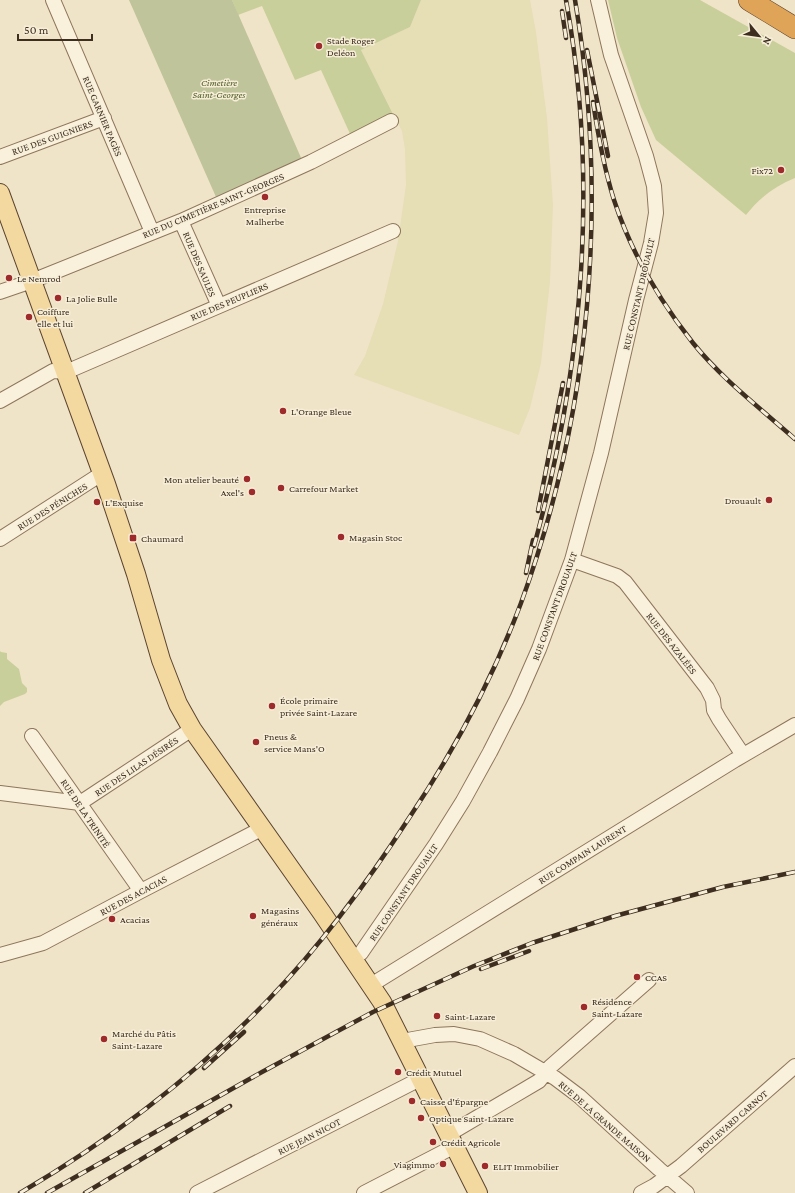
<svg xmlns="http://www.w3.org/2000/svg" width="795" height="1193" font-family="'Crimson Pro',serif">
	<rect width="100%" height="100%" fill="#f0e4c8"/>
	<!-- farmland -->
	<path fill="#e6deb5" d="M421,0H530L536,32L547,118L553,205L550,282L541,363L530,408L519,435L354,375L365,356L383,304L398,241L406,185L405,150L402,131L361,50L410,27Z"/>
	<!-- green -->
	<path fill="#c9cf9b" d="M232,0H421L410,27L361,50L393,114L351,136L321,70L295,80L262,6L238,15Z
		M608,0H700L795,53V178C775,186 759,198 746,215L656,140L641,107L617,38Z
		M0,651L1,652L7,653V659L19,669L22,683L27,688V692L25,694L4,702L0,706Z"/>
	<!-- cemetery -->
	<path fill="#bfc49a" d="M129,0H232L302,160L216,197Z"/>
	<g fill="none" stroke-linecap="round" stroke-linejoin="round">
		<!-- minor casing -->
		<g stroke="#8d765c" stroke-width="16">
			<path id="minor" d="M53,0L152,232
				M0,157L104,118
				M181,221L219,306
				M0,292L32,281L181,221L311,162L391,121
				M0,401L53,371L66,372L393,231
				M0,539L95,478L102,472
				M572,560L617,576L625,582L707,688L713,700L714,710L719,719L743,755
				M32,736L141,891
				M0,793L80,803L192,729
				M0,955L43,943L141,891L263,828
				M353,958L361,953L436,844L463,801L490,752L517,699L539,649L572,560L601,453L636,300L651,243L656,213L654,186L646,156L611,55L598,0
				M371,985L735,760L795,725
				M402,1041L435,1035L454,1034L480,1039L514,1054L555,1078L579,1096L659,1169L687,1193
				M449,1134L539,1081L550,1067L649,980
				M197,1193L420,1079
				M364,1193L455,1146
				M641,1193L654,1186L681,1166L795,1066"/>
		</g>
		<!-- major casing -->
		<g stroke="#5b4430" stroke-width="20">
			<path id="major" d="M0,193L106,484L136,574L161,660L178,704L192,729L322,913L382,1002L478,1193"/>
		</g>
		<!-- highway casing -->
		<g stroke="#5b4430" stroke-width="22">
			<path id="highway" d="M749,0L795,28"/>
		</g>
		<!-- minor -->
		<use href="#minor" stroke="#faf1dc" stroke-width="14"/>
		<!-- major -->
		<use href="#major" stroke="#f3d9a0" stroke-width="18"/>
		<!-- highway -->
		<use href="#highway" stroke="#e0a458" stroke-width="21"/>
		<!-- rail casing -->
		<g stroke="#3d2e20" stroke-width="4.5">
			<path id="rail" d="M562,11L566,38
				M587,50L608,156
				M593,102C598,135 604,168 614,200C631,252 659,300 693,343C722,379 760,408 795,439
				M538,511L563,383
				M534,546C583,369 599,181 566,0
				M526,573L533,540
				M481,969L529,951
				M204,1068L244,1032
				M20,1193C112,1139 196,1075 269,999C323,943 369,880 411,815C455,749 493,678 521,603C591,412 609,201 575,0
				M47,1193L262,1072L373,1012L474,966L532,943L615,916L723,887L795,872
				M85,1193L230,1106"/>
		</g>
		<!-- rail -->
		<use href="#rail" stroke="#f7eed8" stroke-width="3" stroke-dasharray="9" stroke-linecap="butt"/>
	</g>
	<!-- markers -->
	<g fill="#9e2a2b" stroke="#f7eed8" stroke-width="1.5">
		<circle cx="319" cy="46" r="4"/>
		<circle cx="781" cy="170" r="4"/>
		<circle cx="265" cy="197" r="4"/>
		<circle cx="9" cy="278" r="4"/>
		<circle cx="58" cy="298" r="4"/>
		<circle cx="29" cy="317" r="4"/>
		<circle cx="283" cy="411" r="4"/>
		<circle cx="247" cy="479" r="4"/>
		<circle cx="281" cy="488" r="4"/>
		<circle cx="252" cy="492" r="4"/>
		<circle cx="769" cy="500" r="4"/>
		<circle cx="97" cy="502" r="4"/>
		<circle cx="341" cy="537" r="4"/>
		<rect x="129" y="534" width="8" height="8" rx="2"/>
		<circle cx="272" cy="706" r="4"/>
		<circle cx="256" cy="742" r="4"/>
		<circle cx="253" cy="916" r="4"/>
		<circle cx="112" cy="919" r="4"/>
		<circle cx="637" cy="977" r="4"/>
		<circle cx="584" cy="1007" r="4"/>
		<circle cx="437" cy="1016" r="4"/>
		<circle cx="104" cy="1039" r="4"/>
		<circle cx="398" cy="1072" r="4"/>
		<circle cx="412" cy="1101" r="4"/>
		<circle cx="421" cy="1118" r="4"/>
		<circle cx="433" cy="1142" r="4"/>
		<circle cx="443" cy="1164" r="4"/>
		<circle cx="485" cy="1166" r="4"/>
	</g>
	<g text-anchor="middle" stroke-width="3" stroke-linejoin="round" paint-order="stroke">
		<!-- poi labels -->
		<g font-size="10" fill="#3d2e20" stroke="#f7eed8" text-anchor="start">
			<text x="327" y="44">Stade Roger<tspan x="327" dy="12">Deléon</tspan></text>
			<text x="773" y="174" text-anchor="end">Fix72</text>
			<text x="265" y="213" text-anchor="middle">Entreprise<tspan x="265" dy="12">Malherbe</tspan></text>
			<text x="17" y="282">Le Nemrod</text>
			<text x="66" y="302">La Jolie Bulle</text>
			<text x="37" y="315">Coiffure<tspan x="37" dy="12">elle et lui</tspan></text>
			<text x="291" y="415">L'Orange Bleue</text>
			<text x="239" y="483" text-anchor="end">Mon atelier beauté</text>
			<text x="289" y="492">Carrefour Market</text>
			<text x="244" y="496" text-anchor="end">Axel's</text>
			<text x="761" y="504" text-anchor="end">Drouault</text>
			<text x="105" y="506">L'Exquise</text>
			<text x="349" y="541">Magasin Stoc</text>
			<text x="141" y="542">Chaumard</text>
			<text x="280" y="704">École primaire<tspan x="280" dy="12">privée Saint-Lazare</tspan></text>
			<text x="264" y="740">Pneus &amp;<tspan x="264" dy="12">service Mans'O</tspan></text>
			<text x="261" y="914">Magasins<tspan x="261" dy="12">généraux</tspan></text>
			<text x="120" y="923">Acacias</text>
			<text x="645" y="981">CCAS</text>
			<text x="592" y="1005">Résidence<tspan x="592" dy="12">Saint-Lazare</tspan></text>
			<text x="445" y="1020">Saint-Lazare</text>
			<text x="112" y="1037">Marché du Pâtis<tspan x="112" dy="12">Saint-Lazare</tspan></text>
			<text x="406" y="1076">Crédit Mutuel</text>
			<text x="420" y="1105">Caisse d'Épargne</text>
			<text x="429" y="1122">Optique Saint-Lazare</text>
			<text x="441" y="1146">Crédit Agricole</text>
			<text x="435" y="1168" text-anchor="end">Viagimmo</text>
			<text x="493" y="1170">ELIT Immobilier</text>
		</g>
		<!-- park labels -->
		<g font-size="10" font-style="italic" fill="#4d5a26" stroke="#f7eed8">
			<text x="219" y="86">Cimetière<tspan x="219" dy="12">Saint-Georges</tspan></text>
		</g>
		<!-- street labels -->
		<g font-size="10" fill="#3d2e20" stroke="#f7eed8">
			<text transform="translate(103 116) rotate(67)" y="4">RUE GARNIER PAGÈS</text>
			<text transform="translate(52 137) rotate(-20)" y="4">RUE DES GUIGNIERS</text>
			<text transform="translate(213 205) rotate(-23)" y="4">RUE DU CIMETIÈRE SAINT-GEORGES</text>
			<text transform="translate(200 264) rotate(67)" y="4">RUE DES SAULES</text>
			<text transform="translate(638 294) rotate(-77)" y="4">RUE CONSTANT DROUAULT</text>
			<text transform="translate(229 301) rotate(-23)" y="4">RUE DES PEUPLIERS</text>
			<text transform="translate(52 506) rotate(-32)" y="4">RUE DES PÉNICHES</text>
			<text transform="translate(554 606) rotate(-70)" y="4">RUE CONSTANT DROUAULT</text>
			<text transform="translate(672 643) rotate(52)" y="4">RUE DES AZALÉES</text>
			<text transform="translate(136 766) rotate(-34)" y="4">RUE DES LILAS DÉSIRÉS</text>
			<text transform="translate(86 813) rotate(56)" y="4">RUE DE LA TRINITÉ</text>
			<text transform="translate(582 854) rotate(-32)" y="4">RUE COMPAIN LAURENT</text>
			<text transform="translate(403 892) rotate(-56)" y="4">RUE CONSTANT DROUAULT</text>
			<text transform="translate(133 895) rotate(-28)" y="4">RUE DES ACACIAS</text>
			<text transform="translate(605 1121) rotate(41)" y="4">RUE DE LA GRANDE MAISON</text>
			<text transform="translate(732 1121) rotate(-41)" y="4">BOULEVARD CARNOT</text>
			<text transform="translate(309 1136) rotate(-27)" y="4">RUE JEAN NICOT</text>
		</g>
	</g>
	<!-- north arrow -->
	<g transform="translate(759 36) rotate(119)" stroke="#f7eed8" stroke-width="3" paint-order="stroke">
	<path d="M0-3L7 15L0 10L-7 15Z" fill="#3d2e20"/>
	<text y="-6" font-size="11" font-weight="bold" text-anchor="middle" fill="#3d2e20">N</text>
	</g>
	<!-- scale -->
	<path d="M18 34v6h74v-6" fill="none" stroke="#3d2e20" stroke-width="2"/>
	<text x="24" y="34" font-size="12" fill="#3d2e20" stroke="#f7eed8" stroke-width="3" paint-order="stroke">50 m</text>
</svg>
